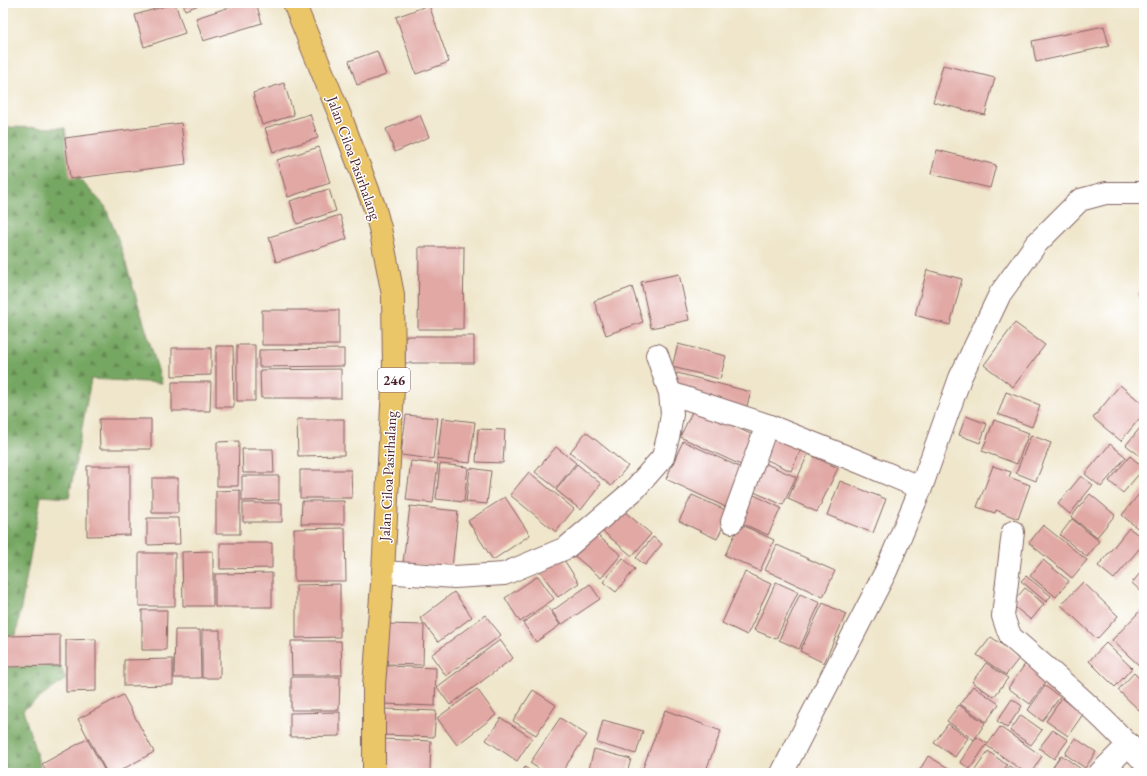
<svg xmlns="http://www.w3.org/2000/svg" width="1147" height="776" font-family="'EB Garamond',serif">
	<defs>
		<pattern id="forest-firs" width="22" height="20" patternUnits="userSpaceOnUse"><rect width="22" height="20" fill="#76a762"/><path d="M5 1l3.5 6h-7zM16 11l3.5 6h-7z" fill="#638751"/></pattern>
	</defs>
	<rect width="100%" height="100%" fill="#fff"/>
	<filter id="ink" filterUnits="userSpaceOnUse"><feTurbulence type="fractalNoise" baseFrequency=".025" numOctaves="2"/><feDisplacementMap in="SourceGraphic" scale="8" xChannelSelector="R" yChannelSelector="G"/><feConvolveMatrix kernelMatrix="1 2 1 2 8 2 1 2 1" color-interpolation-filters="sRGB"/></filter>
	<filter id="wash" filterUnits="userSpaceOnUse"><feTurbulence type="fractalNoise" baseFrequency=".012" numOctaves="4" result="noise"/><feDisplacementMap in="SourceGraphic" scale="16" xChannelSelector="R" yChannelSelector="G"/><feGaussianBlur stdDeviation="0.9" result="paint"/><feColorMatrix in="noise" values="0 0 0 0 0 0 0 0 0 0 0 0 0 0 0 0 0 1.4 0 .05"/><feComposite in="paint" operator="in"/></filter>
	<g filter="url(#wash)">
		<rect width="100%" height="100%" fill="#efe6cb"/>
		<!-- forest -->
		<path fill="url(#forest-firs)" stroke="#606346" d="M3,127L65,128L70,169L105,206L120,244L162,383L91,379L69,498L41,496L12,658L61,668L66,679L23,710L42,773H3Z"/>
		<g id="blocks">
			<!-- building -->
			<path fill="#e1a8a4" d="M175,3L185,33L144,47L135,15Z
				M183,3H205L185,10Z
				M239,3H256L262,23L203,41L196,18L239,4Z
				M429,5L449,62L416,74L396,17Z
				M1104,26L1109,46L1036,62L1032,41Z
				M377,51L386,75L357,85L349,61Z
				M943,65L995,78L985,115L933,102Z
				M284,83L294,115L262,125L253,93Z
				M310,114L318,138L273,152L265,128Z
				M420,115L429,137L395,152L386,129Z
				M181,123L186,164L70,179L65,138Z
				M319,147L330,183L288,197L277,160Z
				M937,150L996,165L990,188L931,174Z
				M329,189L336,211L297,224L290,201Z
				M340,215L347,239L276,262L269,237Z
				M419,247H464L463,329H418Z
				M927,270L962,279L950,325L915,315Z
				M679,274L689,320L651,328L641,282Z
				M1144,286V300L1137,294Z
				M632,287L643,322L606,335L594,301Z
				M262,310H339V345H262Z
				M1015,323L1045,345L1013,387L984,365Z
				M405,336H474V363H405Z
				M678,344L726,356L720,379L672,367Z
				M237,345H255V401H237Z
				M216,346H233L234,407H216Z
				M172,348H211V375L172,376Z
				M344,349V366L259,367V350Z
				M341,369V398H261L260,370Z
				M677,373L751,392L746,409L673,390Z
				M172,382H211L210,411H172Z
				M1120,385L1144,405V413L1121,441L1093,418Z
				M1006,392L1040,405L1032,427L998,414Z
				M694,408L757,437L743,466L680,437Z
				M406,415L438,418L433,459L401,455Z
				M966,416L987,424L980,443L959,435Z
				M442,418L475,422L470,463L437,459Z
				M99,419H151V449H100Z
				M297,419H344V455L298,456Z
				M994,420L1029,433L1017,464L982,451Z
				M1144,423V459L1126,445Z
				M478,429L505,430L503,463L476,462Z
				M586,432L628,466L611,486L570,452Z
				M775,433L803,445L791,471L763,458Z
				M1031,435L1051,443L1036,481L1016,473Z
				M239,441L238,486H217V442Z
				M683,441L748,471L730,509L666,479Z
				M1110,444L1126,457L1101,487L1085,474Z
				M556,447L576,463L556,488L535,472Z
				M242,449H273L274,473H243Z
				M808,454L838,468L817,512L788,499Z
				M1130,456L1144,468L1123,493L1109,481Z
				M411,461L438,464L433,503L406,500Z
				M764,463L796,477L783,505L752,491Z
				M440,464L468,467L464,502L436,499Z
				M577,464L601,484L581,510L556,490Z
				M87,466H130V535L87,536Z
				M993,466L1011,472L1009,477L1030,485L1018,519L996,510L995,513L977,507Z
				M470,468L491,471L487,504L466,502Z
				M300,470H351L352,498H300Z
				M529,472L574,509L556,532L510,495Z
				M242,476H279V500L242,501Z
				M1081,476L1093,485L1070,514L1058,504Z
				M152,478H178V513H152Z
				M840,481L886,499L873,533L827,515Z
				M1144,488V519L1137,528L1122,515Z
				M240,490V534H216V491Z
				M1090,494L1115,515L1097,537L1071,517Z
				M692,495L730,512L717,539L679,521Z
				M754,495L781,508L768,535L741,523Z
				M505,497L530,535L493,560L468,521Z
				M302,501H344V524H301Z
				M243,503H282V522H243Z
				M410,506L458,511L452,568L403,563Z
				M619,507L651,534L632,556L600,529Z
				M147,518H179L180,544L147,545Z
				M1072,519L1099,541L1087,557L1060,535Z
				M740,524L774,540L760,571L725,555Z
				M1043,525L1087,560L1072,578L1029,543Z
				M345,528L346,581H294V529Z
				M1129,528L1144,539V543L1114,579L1098,566Z
				M590,529L621,555L601,578L570,552Z
				M653,537L662,544L645,565L636,558Z
				M220,543H272V568L220,569Z
				M777,545L835,571L823,597L765,570Z
				M213,551V606H183L182,552Z
				M139,553H175V606H139Z
				M560,554L579,583L558,597L539,569Z
				M623,558L635,569L616,592L603,582Z
				M1043,560L1069,581L1056,597L1030,576Z
				M1144,568V594L1132,583Z
				M745,572L771,584L747,635L722,623Z
				M272,573V607H215V574Z
				M538,576L554,599L520,622L505,598Z
				M1026,576L1051,596L1046,602L1021,581Z
				M776,582L798,592L776,639L754,630Z
				M1083,582L1118,616L1097,639L1061,605Z
				M340,584V637L296,638V585Z
				M590,584L600,599L561,625L552,611Z
				M1025,588L1044,604L1031,620L1011,604Z
				M454,592L472,617L438,642L420,618Z
				M800,594L820,603L799,649L779,640Z
				M823,603L846,614L824,663L800,651Z
				M547,606L560,625L536,642L523,623Z
				M142,610H167L166,650H142Z
				M1140,611L1144,614V670L1112,640Z
				M485,615L501,635L446,676L431,655Z
				M385,624L424,625L423,665L384,664Z
				M175,630H200L201,678H174Z
				M202,630H220V678H202Z
				M60,635V666L5,667V636Z
				M991,637L1020,657L1006,675L977,655Z
				M96,639V691L66,692V640Z
				M500,640L513,658L450,705L437,687Z
				M291,641H341L342,675H292Z
				M1106,643L1132,668L1115,687L1089,661Z
				M173,659V685L124,686V660Z
				M986,663L1008,678L994,697L972,682Z
				M1026,663L1048,679L1030,704L1008,688Z
				M386,666L436,668L435,706L384,704Z
				M1134,673L1144,683V706L1140,711L1118,690Z
				M291,677H340L339,710H291Z
				M973,686L999,704L986,722L960,704Z
				M1045,686L1060,697L1042,721L1028,710Z
				M477,689L496,715L457,745L437,718Z
				M533,690L556,705L536,735L513,721Z
				M123,695L154,752L116,773H107L78,719Z
				M1062,698L1083,714L1068,736L1046,721Z
				M1012,699L1022,706L1007,728L997,721Z
				M959,705L985,723L974,740L947,721Z
				M385,709L436,711L434,737L384,735Z
				M665,710L721,731L705,773H641Z
				M340,712V736L290,737V713Z
				M1021,715L1042,730L1031,745L1010,731Z
				M501,718L532,738L517,761L486,740Z
				M560,718L587,735L561,773H545L530,763Z
				M603,720L643,731L636,754L597,743Z
				M948,724L968,738L955,757L934,743Z
				M1000,727L1042,756L1031,773H1026L986,745L970,769L960,762L977,737L988,744Z
				M1053,730L1068,740L1054,759L1039,748Z
				M1075,738L1096,752L1085,768L1065,754Z
				M87,739L106,773H47L42,764Z
				M381,739L431,741L430,771L380,769Z
				M594,749L631,759L627,773H588Z
				M988,751L1007,765L1002,773H973Z
				M1061,755L1084,771L1082,773H1049Z
				M928,756L957,773H918Z
				M1009,766L1020,773H1004Z
				M525,767L533,773H521Z"/>
		</g>
	</g>
	<g filter="url(#ink)">
		<use href="#blocks" fill-opacity="0" stroke="#846563" stroke-width="1"/>
		<g fill="none" stroke-linecap="round" stroke-linejoin="round">
			<!-- street casing -->
			<g stroke="#846563" stroke-width="24">
				<path id="street" d="M670,393L767,425L862,463L921,488
					M732,522L767,425
					M1013,532L1003,616L1007,628L1011,637C1057,677 1104,716 1144,762
					M383,572L454,577L504,574L566,548L634,490L663,457L669,433L672,414L670,393L657,355
					M782,773L886,571L921,488L960,378L1000,294L1036,244L1080,200L1106,193H1144
					M1100,773L1129,744"/>
			</g>
			<!-- primary casing -->
			<g stroke="#846563" stroke-width="24">
				<path id="primary" d="M294,3L343,123L374,206L380,228L393,295L394,370L383,572L374,685V773"/>
			</g>
			<!-- street -->
			<use href="#street" stroke="#fff" stroke-width="22"/>
			<!-- primary -->
			<use href="#primary" stroke="#ebc669" stroke-width="22"/>
		</g>
	</g>
	<g text-anchor="middle" stroke-width="3" stroke-linejoin="round" paint-order="stroke">
		<!-- shield labels -->
		<rect fill="#fff" stroke="#80626b" stroke-width="1" x="378" y="368" width="32" height="24" rx="3"/>
		<g font-size="14" font-weight="bold" fill="#4a1f2b">
			<text x="394" y="385">246</text>
		</g>
		<!-- street labels -->
		<g font-size="15" fill="#4a1f2b" stroke="#fff">
			<text transform="translate(354 158) rotate(70)" y="5">Jalan Ciloa Pasirhalang</text>
			<text transform="translate(388 476) rotate(-87)" y="5">Jalan Ciloa Pasirhalang</text>
		</g>
	</g>
	<!-- margin -->
	<rect width="1147" height="776" fill="none" stroke="#fff" stroke-width="16"/>
</svg>
